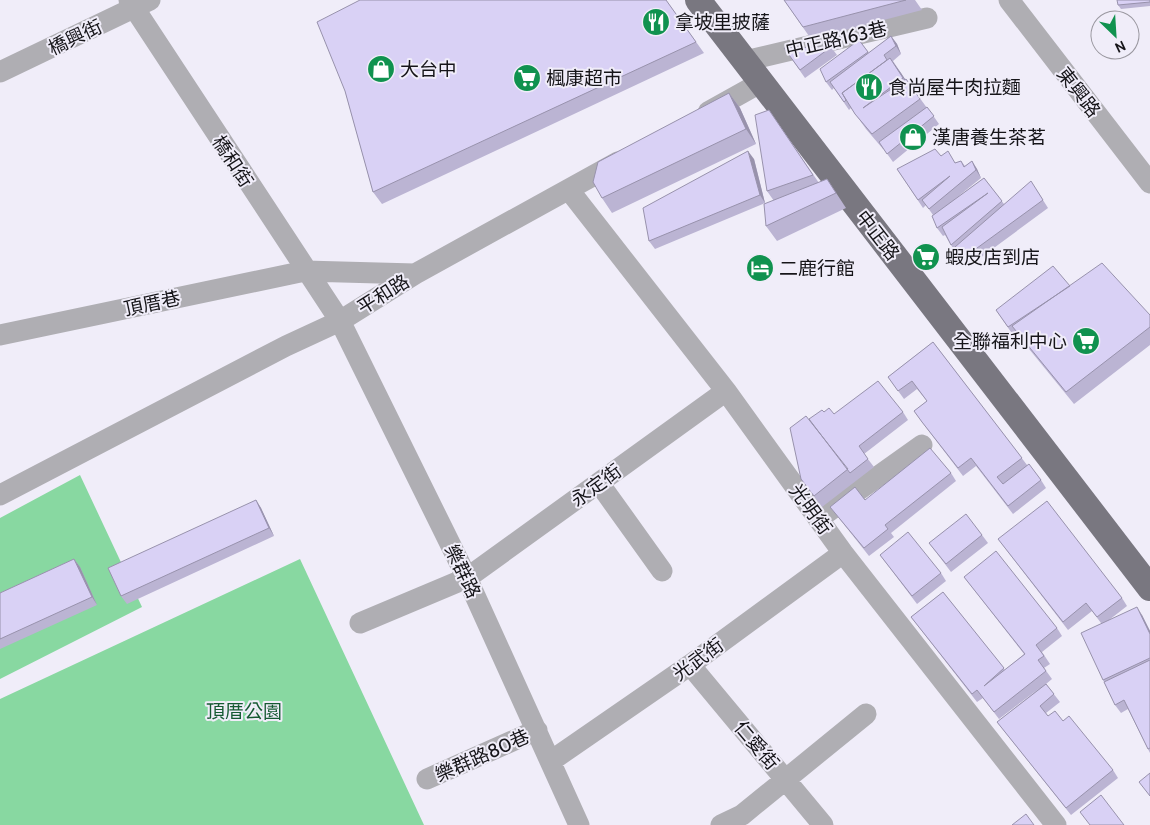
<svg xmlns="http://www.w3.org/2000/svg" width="1150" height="825" font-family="Cabin,'Noto Sans TC',sans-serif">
	<rect width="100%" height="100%" fill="#f0edf9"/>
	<!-- green -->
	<path fill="#88d8a1" d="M80,475L142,607L0,679V518Z
		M300,559L424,825H0V699Z"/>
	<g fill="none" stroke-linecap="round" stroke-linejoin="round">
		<!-- minor -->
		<path stroke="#afaeb3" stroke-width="21" d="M129,0L340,321L467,578L579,825
			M1009,0L1150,183
			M745,61L927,18
			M0,72L150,0
			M708,112L760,83
			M569,190L726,391L843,553L1056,825
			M0,335L305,271L415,274
			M599,483L662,571
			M0,495L286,346L340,321L415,274L618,162
			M818,519L922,445
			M360,623L467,578L726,391
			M690,665L823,825
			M551,761L690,665L843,553
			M427,779L537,730
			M721,825L742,815L866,714"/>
		<!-- major -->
		<path stroke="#797780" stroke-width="26" d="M698,0L1150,588"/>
	</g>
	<!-- wall -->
	<path fill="#bbb4d3" d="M666,0L704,53L382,204L373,192L345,91Z
		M784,0H915L922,10L811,39Z
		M1150,0V6L1121,9L1118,5Z
		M891,36L897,44L901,54L893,61L905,79H906L927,108V107L939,124L893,162L883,148V149L866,129L851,108L849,110L834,88L832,90L826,82L859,40L869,53Z
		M831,47L837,55L805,78L784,48Z
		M729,93L740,108L756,144L612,213L602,198Z
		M769,110L819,183L827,179L846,208L777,241L766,226L774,201L767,191Z
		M941,156L956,163L961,161L965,166L972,161L977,169L981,178L955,199L984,178L1004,204L1036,189L1048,208L968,267L958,252L956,253L951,245L945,235L943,236L937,228L933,215L926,205L923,208L897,169Z
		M754,159L765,203L655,249L649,241Z
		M1069,286L1150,315V345L1074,404L1016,333L1013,335L996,310Z
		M933,342L1027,465L1041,480L1046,488L1013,514L976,466L963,476L928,430L914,411L927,401L917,389L904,399L888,377Z
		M824,412L834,414L903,412L908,420L864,454L874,467L822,507L801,479L809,419Z
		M951,473L956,481L891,533L894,537L869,556L830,507L865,500Z
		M256,500L261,508L274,536L127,604L121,596Z
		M982,535L988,543L951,572L929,543Z
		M998,539L1122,598L1127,606L1109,620L1142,615L1150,631V753L1128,709L1121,713L1115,705L1103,680L1101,623L1092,611L1068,630Z
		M880,555L941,573L946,581L917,604Z
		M74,559L80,567L97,605L0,649V593Z
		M964,577L1057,628L1062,636L1042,652L1050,664L1044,668L1052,679L1046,684L1060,702L1046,713L1048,716L1063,721L1113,770L1118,778L1071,815L997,722L1041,687L999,719L983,698L977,702L911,617L943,592L1005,670L1024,654Z"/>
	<!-- shaded-wall -->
	<path fill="#9892ac" d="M891,36L897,44L901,54L896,46Z
		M890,58L901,73L914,93L903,78Z
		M729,93L740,108L756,144L746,129Z
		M748,151L754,159L765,203L760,195Z
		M972,161L977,169L981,178L976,170Z
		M256,500L261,508L274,536L269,528Z
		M74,559L80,567L97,605L92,597Z
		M1137,607L1142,615L1150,631V634Z"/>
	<!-- building -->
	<path fill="#d9d1f5" stroke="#9892ac" d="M360,0H666L696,42L373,192L345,91L317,22Z
		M784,0H906L803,27Z
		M1117,0H1150V2L1118,5Z
		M891,36L896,46L884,55L887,60L842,93L846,100L844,102L830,82Z
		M859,40L868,52L826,82L820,69Z
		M831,47L800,70L784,48Z
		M890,58L903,78L863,108L906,79L920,99L872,134L855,114L842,93Z
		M729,93L746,129L602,198L593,182L598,162Z
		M927,107L934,116L887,154L879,142Z
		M769,110L813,175L767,191L755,115Z
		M935,149L941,156L948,151L955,163L961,161L964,167L972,161L976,170L929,209L922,200L950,176L918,200L897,169Z
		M748,151L760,195L649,241L643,208Z
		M984,178L1002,201L951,245L942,227L988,193L937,228L932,216Z
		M827,179L836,193L766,226L764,204Z
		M1031,181L1043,200L962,259L955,247Z
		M1102,263L1150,315V327L1066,392L1012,326Z
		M1053,266L1070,286L1008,327L996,310Z
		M933,342L1022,458L997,477L1003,484L1029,464L1041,480L1008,506L971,458L958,468L922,422L914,411L927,401L912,381L898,391L888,377Z
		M878,381L903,412L859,446L868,459L850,473L809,419L822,410L824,412L829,408L834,414Z
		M806,416L848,469L814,496L801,479L790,428Z
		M930,448L951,473L885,525L888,529L864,548L830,507L855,487L865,500Z
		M256,500L269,528L121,596L108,568Z
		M1047,501L1122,598L1097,617L1086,603L1063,622L998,539Z
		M966,514L982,535L946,564L929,543Z
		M908,532L941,573L912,596L880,555Z
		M996,551L1057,628L1036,645L1044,656L1038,660L1046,671L994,712L977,690L972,694L911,617L943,592L1004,668L984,686L1025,654L964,577Z
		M74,559L92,597L0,639V593Z
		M1137,607L1150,634V658L1103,680L1081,633Z
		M1150,660V748L1148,749L1124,700L1115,705L1104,682Z
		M1046,684L1054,694L1040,706L1048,716L1055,711L1063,721L1069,716L1113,770L1066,808L997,722Z
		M1150,773V796L1139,782Z
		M1101,795L1124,825H1090L1080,812Z
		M1026,814L1034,825H1012Z"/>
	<!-- icons -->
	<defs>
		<g id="restaurant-disc" transform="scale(1.4375)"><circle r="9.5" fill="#10924f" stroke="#f0edf9"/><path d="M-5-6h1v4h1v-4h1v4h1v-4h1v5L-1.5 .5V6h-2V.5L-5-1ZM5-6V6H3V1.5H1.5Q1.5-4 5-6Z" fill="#fff"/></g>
		<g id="shop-disc" transform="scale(1.4375)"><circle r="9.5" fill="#10924f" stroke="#f0edf9"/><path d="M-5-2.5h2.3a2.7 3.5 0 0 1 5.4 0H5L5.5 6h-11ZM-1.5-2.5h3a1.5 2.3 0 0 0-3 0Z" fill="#fff"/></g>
		<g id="supermarket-disc" transform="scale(1.4375)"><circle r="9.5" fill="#10924f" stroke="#f0edf9"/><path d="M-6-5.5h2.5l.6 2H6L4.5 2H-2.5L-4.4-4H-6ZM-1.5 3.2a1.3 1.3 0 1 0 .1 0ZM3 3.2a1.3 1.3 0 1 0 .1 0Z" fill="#fff"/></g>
		<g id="hotel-disc" transform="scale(1.4375)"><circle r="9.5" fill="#10924f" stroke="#f0edf9"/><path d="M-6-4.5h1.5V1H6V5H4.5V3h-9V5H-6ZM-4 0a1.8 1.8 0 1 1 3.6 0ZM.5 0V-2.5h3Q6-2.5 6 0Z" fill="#fff"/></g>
	</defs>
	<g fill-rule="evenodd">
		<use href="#restaurant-disc" x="656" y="22"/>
		<use href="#shop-disc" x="381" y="69"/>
		<use href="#supermarket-disc" x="527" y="78"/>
		<use href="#restaurant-disc" x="869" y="87"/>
		<use href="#shop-disc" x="913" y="137"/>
		<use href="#supermarket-disc" x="926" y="257"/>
		<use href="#hotel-disc" x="760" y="268"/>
		<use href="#supermarket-disc" x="1086" y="341"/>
	</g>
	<g text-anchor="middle" stroke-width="4" stroke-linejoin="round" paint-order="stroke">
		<!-- poi labels -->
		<g font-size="19" fill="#161519" stroke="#f0edf9" text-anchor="start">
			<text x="675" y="29">拿坡里披薩</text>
			<text x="400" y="76">大台中</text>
			<text x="546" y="85">楓康超市</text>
			<text x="888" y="94">食尚屋牛肉拉麵</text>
			<text x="932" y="144">漢唐養生茶茗</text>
			<text x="945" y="264">蝦皮店到店</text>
			<text x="779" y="275">二鹿行館</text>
			<text x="1067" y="348" text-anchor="end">全聯福利中心</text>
		</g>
		<!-- street labels -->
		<g font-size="19" fill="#161519" stroke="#f0edf9">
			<text transform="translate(75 37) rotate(-25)" y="7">橋興街</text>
			<text transform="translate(836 39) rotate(-13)" y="7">中正路163巷</text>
			<text transform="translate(1079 92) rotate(52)" y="7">東興路</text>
			<text transform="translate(233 161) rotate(57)" y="7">橋和街</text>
			<text transform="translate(878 235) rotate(52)" y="7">中正路</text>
			<text transform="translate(383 294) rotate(-32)" y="7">平和路</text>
			<text transform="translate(152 303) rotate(-12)" y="7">頂厝巷</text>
			<text transform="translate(596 485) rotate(-36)" y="7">永定街</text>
			<text transform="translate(811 509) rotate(54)" y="7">光明街</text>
			<text transform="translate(463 571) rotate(64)" y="7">樂群路</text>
			<text transform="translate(698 659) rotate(-36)" y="7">光武街</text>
			<text transform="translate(757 745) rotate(50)" y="7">仁愛街</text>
			<text transform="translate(482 755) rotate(-24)" y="7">樂群路80巷</text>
		</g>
		<!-- park labels -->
		<g font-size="19" fill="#165a33" stroke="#f0edf9">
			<text x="244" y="718">頂厝公園</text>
		</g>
	</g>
	<!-- north arrow -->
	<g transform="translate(1115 35) rotate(155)"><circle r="24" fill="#f0edf9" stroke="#99979f"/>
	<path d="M0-4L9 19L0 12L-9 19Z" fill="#10924f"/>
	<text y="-8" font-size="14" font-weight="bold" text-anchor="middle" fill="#161519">N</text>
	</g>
</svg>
